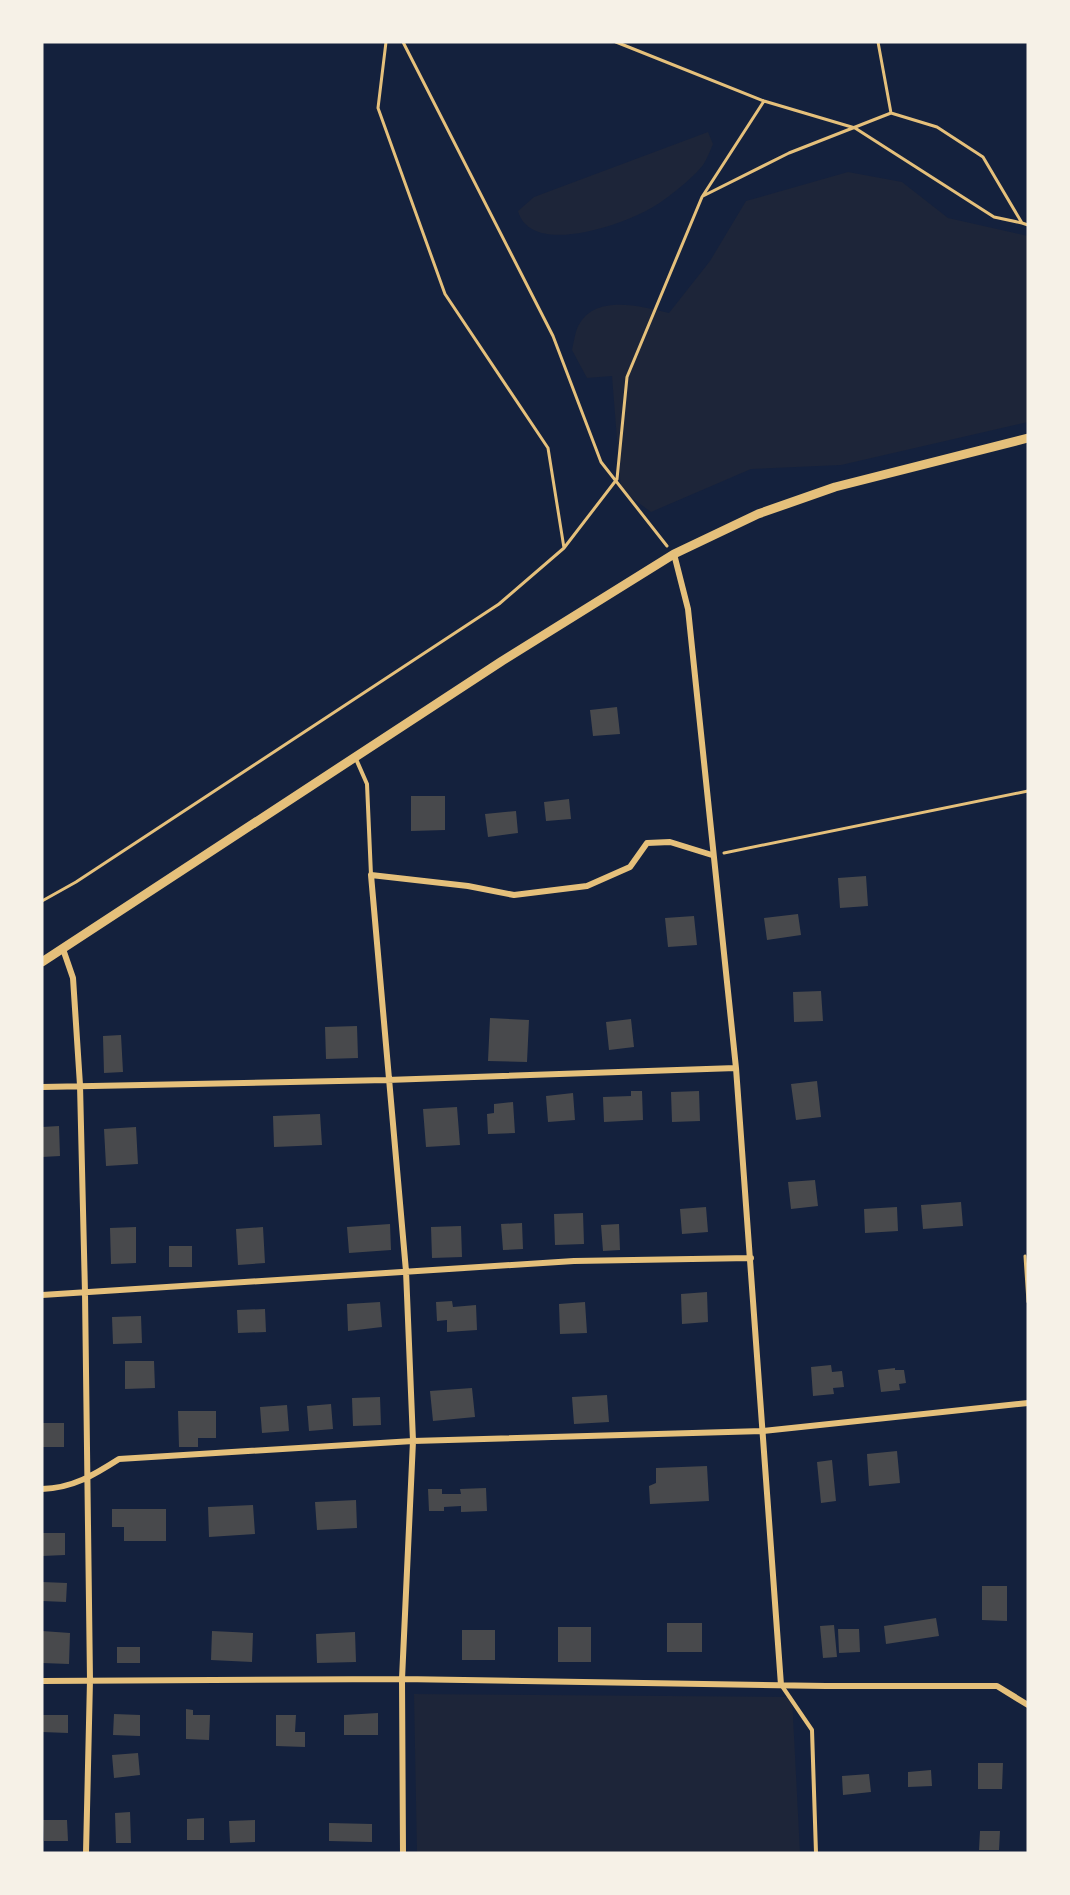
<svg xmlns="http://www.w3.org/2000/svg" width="1070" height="1895" font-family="Montserrat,sans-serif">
	<rect width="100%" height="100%" fill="#14213d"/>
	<!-- green -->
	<path fill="#1d2539" d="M708,132L713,144C710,151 707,159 703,165C694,177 667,199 653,207C625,224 531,258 518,211L534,197Z
		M848,172L902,182L948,218L1028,236V422L841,465L751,469L651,512L621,490L612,376L587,378L572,350C574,342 575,330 580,323C598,294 643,307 669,313L710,261L746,201Z
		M414,1694L792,1697L800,1853H417Z"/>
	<!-- building -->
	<path fill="#48494c" d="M617,707L620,734L593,736L590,710Z
		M411,796H445V830L411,831Z
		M569,799L571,819L546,821L544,802Z
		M516,811L518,833L488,837L485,814Z
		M866,876L868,906L840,908L838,878Z
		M798,914L801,935L767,940L764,918Z
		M694,916L697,945L668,947L665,918Z
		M821,991L823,1021L794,1022L793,992Z
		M490,1018L529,1020L527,1062L488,1061Z
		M631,1019L634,1047L609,1050L606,1022Z
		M357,1026L358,1058L326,1059L325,1027Z
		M121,1035L123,1072L104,1073L103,1036Z
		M817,1081L821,1117L796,1120L791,1084Z
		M631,1091H642L643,1120L604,1122L603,1097L631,1096Z
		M699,1091L700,1121L672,1122L671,1092Z
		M573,1093L575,1120L548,1122L546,1096Z
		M513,1102L515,1133L488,1134L487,1114L494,1113V1104Z
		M457,1107L460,1145L426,1147L423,1109Z
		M320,1114L322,1145L274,1147L273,1116Z
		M59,1126L60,1156L42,1157V1127Z
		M136,1127L138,1164L106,1166L104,1129Z
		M815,1180L818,1206L791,1209L788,1182Z
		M961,1202L963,1226L923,1229L921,1205Z
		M706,1207L708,1232L682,1234L680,1209Z
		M897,1207L898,1231L865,1233L864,1209Z
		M583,1213L584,1244L555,1245L554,1214Z
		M522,1223L523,1249L503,1250L501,1224Z
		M390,1224L391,1250L349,1253L347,1227Z
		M619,1224L620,1250L603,1251L601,1225Z
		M461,1226L462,1257L432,1258L431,1227Z
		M136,1227V1263L111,1264L110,1228Z
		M263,1227L265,1263L238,1265L236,1229Z
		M169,1246H192V1267H169Z
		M707,1292L708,1322L682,1324L681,1294Z
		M452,1301L453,1307L476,1305L477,1330L447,1332V1320L437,1321L436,1302Z
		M380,1302L382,1327L348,1331L347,1304Z
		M585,1302L587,1333L560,1334L559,1304Z
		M265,1309L266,1332L238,1333L237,1310Z
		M141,1316L142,1343L113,1344L112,1317Z
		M125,1361H154L155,1388L125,1389Z
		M831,1365L832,1372L842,1371L844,1387L833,1388L834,1394L813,1396L811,1367Z
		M895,1368V1370H904L906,1383L899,1384L900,1390L881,1392L878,1370Z
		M472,1388L475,1417L433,1421L430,1391Z
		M607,1395L609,1422L574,1424L572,1397Z
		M380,1397L381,1425L353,1426L352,1398Z
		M331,1404L333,1429L309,1431L307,1406Z
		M287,1405L289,1431L262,1433L260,1407Z
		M178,1411H216V1438H198V1447H179Z
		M42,1423H64V1447H42Z
		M897,1451L900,1483L869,1486L867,1454Z
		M832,1460L836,1501L821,1503L817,1462Z
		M707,1466L709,1501L650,1504L649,1486L656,1483V1468Z
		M486,1488L487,1511L461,1512V1506L444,1507V1511H429L428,1489H442V1494H461L460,1489Z
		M356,1500L357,1528L317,1530L315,1502Z
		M253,1505L255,1534L209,1537L208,1507Z
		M112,1509H166V1541H124V1527H112Z
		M42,1533H65V1555L42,1556Z
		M42,1582L67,1583L66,1602L42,1601Z
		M982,1586H1007V1621L982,1620Z
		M936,1618L939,1636L886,1644L884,1626Z
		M667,1623H702V1652H667Z
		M834,1625L837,1657L823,1658L820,1626Z
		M558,1627H591V1662H558Z
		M838,1629H859L860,1652L839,1653Z
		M462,1630H495V1660H462Z
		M42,1631L70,1633L69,1664L42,1663Z
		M212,1631L253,1633L252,1662L211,1660Z
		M355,1632L356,1662L317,1663L316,1634Z
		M117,1647H140V1663H117Z
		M186,1709L193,1710V1715H210L209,1740L186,1739Z
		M378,1713V1735H344V1715Z
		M114,1714L140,1715V1736L113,1735Z
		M42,1715H68V1733L42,1732Z
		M276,1715H296L295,1732H305V1747L276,1746Z
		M138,1753L140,1775L114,1778L112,1755Z
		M978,1763H1003L1002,1789H978Z
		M931,1770L932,1786L908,1787V1772Z
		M869,1774L871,1792L843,1795L842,1776Z
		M130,1812L131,1843H116L115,1813Z
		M204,1818V1840H187V1819Z
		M43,1820H67L68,1841H44Z
		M255,1820V1842L230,1843L229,1821Z
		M329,1823L372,1824V1842L329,1841Z
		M980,1831H1000L999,1850H979Z"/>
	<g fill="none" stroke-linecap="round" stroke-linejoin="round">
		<!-- path -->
		<path stroke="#e5c07b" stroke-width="3" d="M403,42L553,336L601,462L667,546
			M616,42L764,101L855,128L994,217L1022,223
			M878,42L891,113
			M703,196L789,153L891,113L937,127L983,157L1022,223L1028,225
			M564,548L617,479L627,377L702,197L764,101
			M724,853L1028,791
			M42,901L76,882L499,604L564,548L548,448L445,294L378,108L386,42
			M1025,1256L1028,1302"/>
		<!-- service -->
		<path stroke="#e5c07b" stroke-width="4" d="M356,759L367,784L371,875
			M782,1686L812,1730L816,1853"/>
		<!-- minor -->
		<path stroke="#e5c07b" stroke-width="6" d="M674,554L688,609L736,1068L781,1685
			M63,949L73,978L80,1085L85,1293L90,1680L86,1853
			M42,1087L387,1080L736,1068
			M42,1295L574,1261L751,1258
			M42,1489C73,1488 94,1475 119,1459L413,1441L763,1431L1028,1403
			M42,1681L402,1679L826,1686H997L1028,1705
			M403,1853L402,1679L413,1441L406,1271L371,875L468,886L514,895L587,886L630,867L647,843L670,842L712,855"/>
		<!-- tertiary -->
		<path stroke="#e5c07b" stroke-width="9" d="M42,962L502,661L674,554L758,514L835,487L1028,438"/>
	</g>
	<!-- border -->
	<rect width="1070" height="1895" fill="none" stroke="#f6f1e7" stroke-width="87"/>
</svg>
